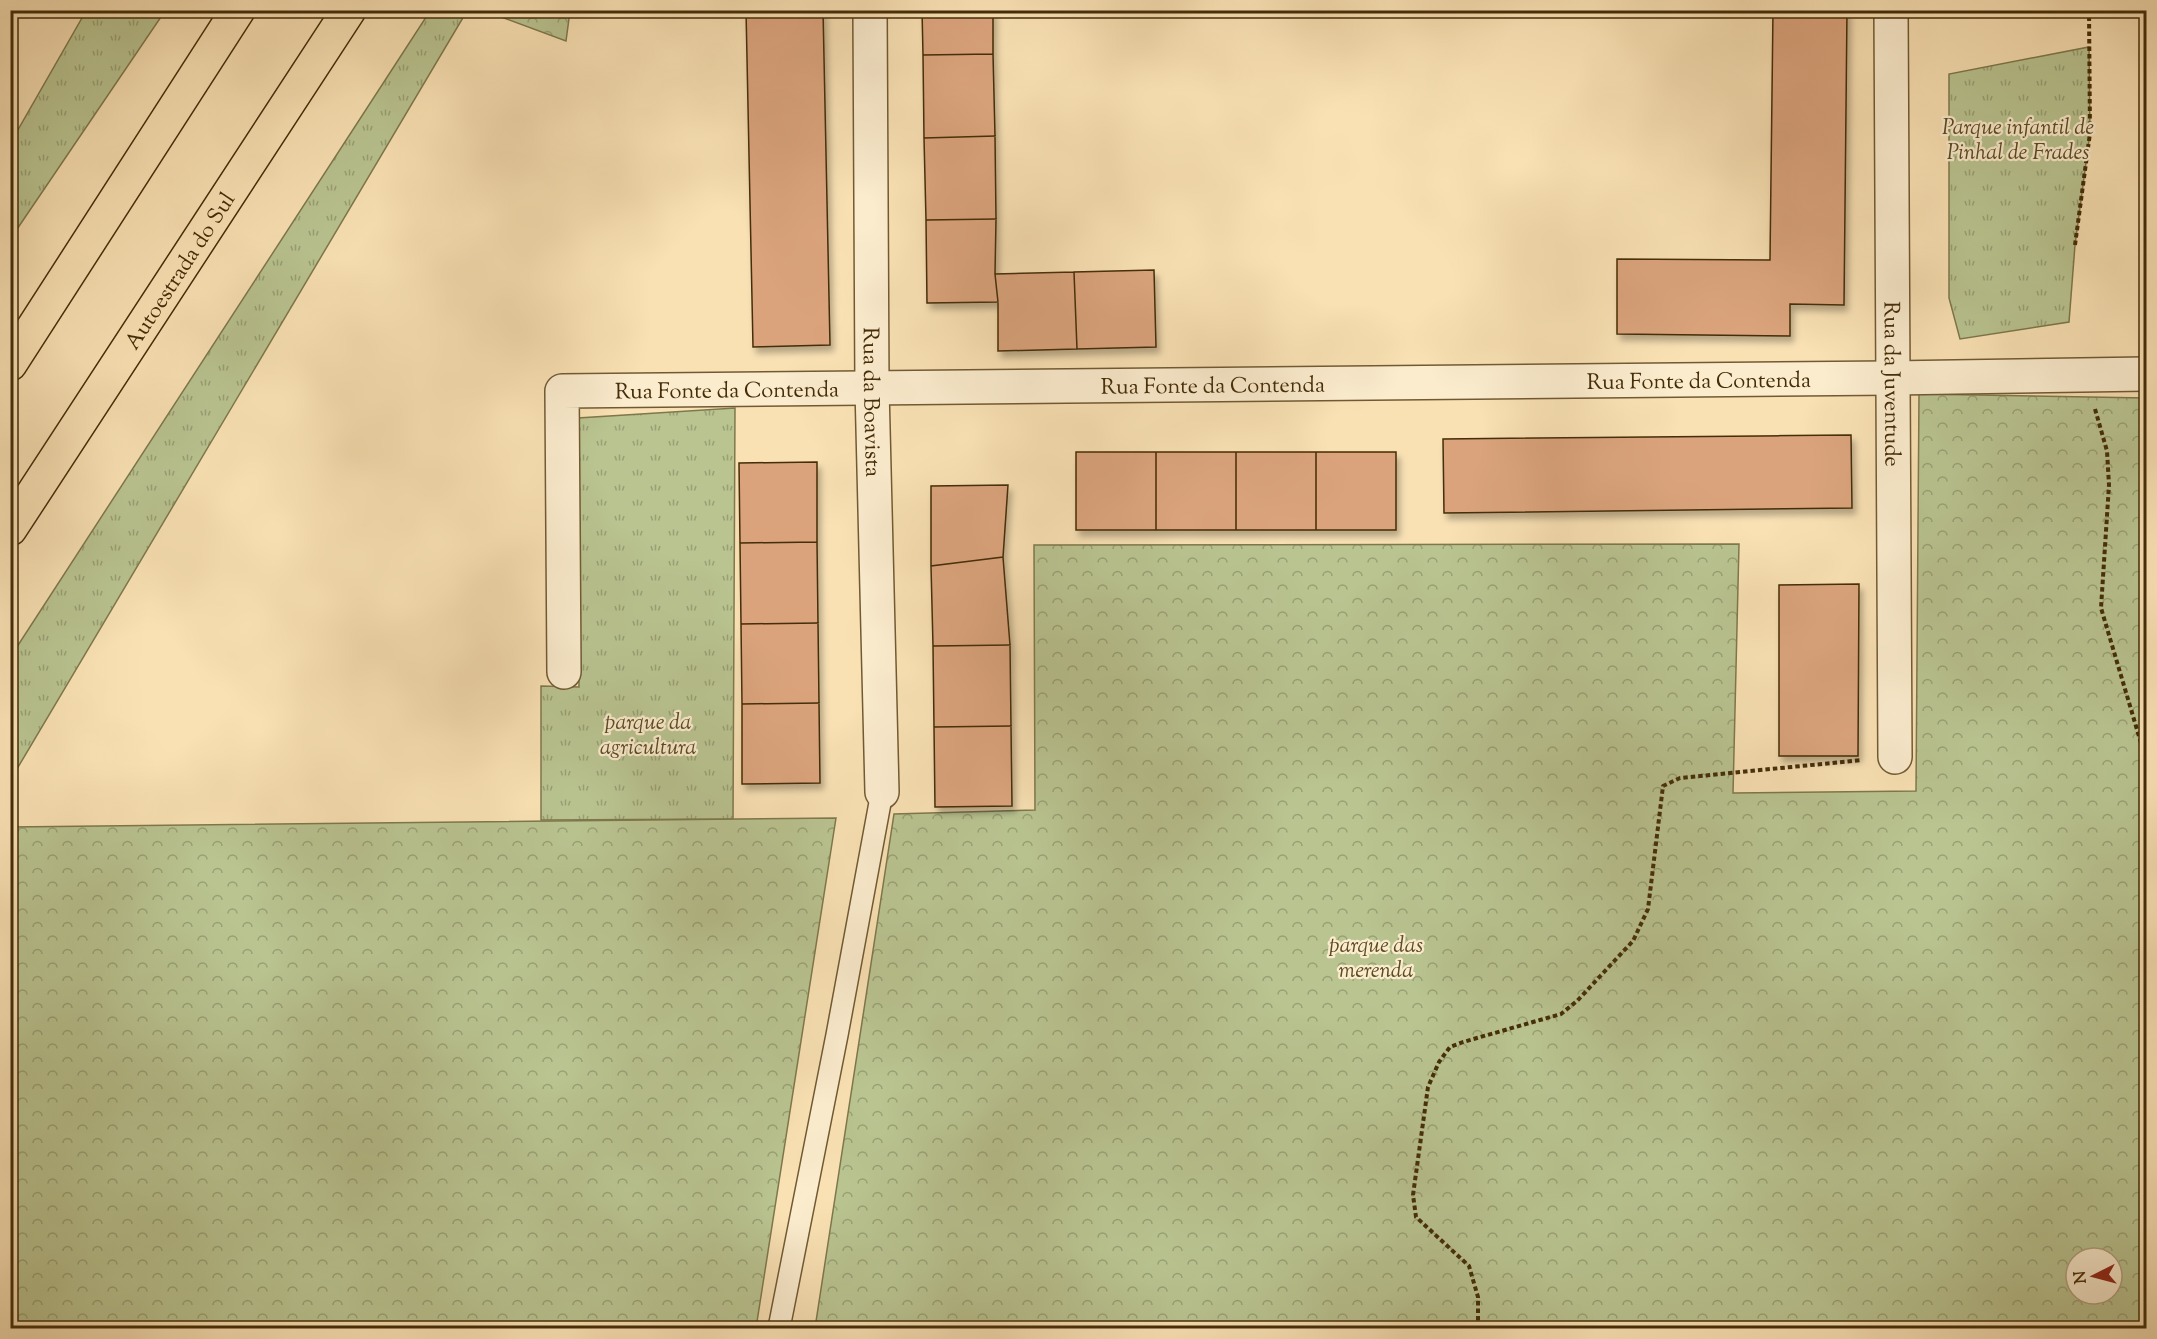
<svg xmlns="http://www.w3.org/2000/svg" width="2157" height="1339" font-family="'Sorts Mill Goudy',serif">
	<defs>
		<pattern id="grass-tufts" width="24" height="20" patternUnits="userSpaceOnUse" patternTransform="scale(1.5)"><rect width="24" height="20" fill="#b9c491"/><path d="M3 7l-1-3M5 7V3M7 7l1-3M15 17l-1-3M17 17v-4M19 17l1-3" fill="none" stroke="#98a074"/></pattern>
		<pattern id="forest-crowns" width="20" height="18" patternUnits="userSpaceOnUse" patternTransform="scale(1.5)"><rect width="20" height="18" fill="#b9c491"/><path d="M2 6a3 3 0 1 1 6 0M12 15a3 3 0 1 1 6 0" fill="none" stroke="#98a074"/></pattern>
		<filter id="shadow"><feDropShadow dx="3.5" dy="6" stdDeviation="3" flood-color="#0004"/></filter>
	</defs>
	<rect width="100%" height="100%" fill="#f9e1b4"/>
	<filter id="stains"><feTurbulence type="fractalNoise" baseFrequency=".00333" numOctaves="4"/><feColorMatrix values="0 0 0 0 .2 0 0 0 0 .09 0 0 0 0 .02 0 0 0 .5 -.17"/></filter>
	<radialGradient id="worn" r=".72"><stop offset=".6" stop-color="#630" stop-opacity="0"/><stop offset="1" stop-color="#630" stop-opacity=".3"/></radialGradient>
	<!-- grass -->
	<path fill="url(#grass-tufts)" stroke="#7e784c" stroke-width="1.5" d="M86,11H165L11,238V142Z
		M430,11H467L11,779V656Z
		M2089,47L2090,133L2075,245L2069,322L1960,339L1949,298V74Z
		M735,408L733,819L541,820V686L579,687L578,418Z"/>
	<!-- forest -->
	<path fill="url(#forest-crowns)" stroke="#7e784c" stroke-width="1.5" fill-rule="evenodd" d="M485,11H570L566,41Z
		M1919,394L2146,398V1328H815L894,814L1035,810L1034,545L1739,544L1733,793L1916,791ZM2076,1258H2112V1294H2076Z
		M836,818L756,1328H11V827Z"/>
	<!-- building -->
	<path fill="#daa37b" stroke="#442d08" stroke-width="1.5" filter="url(#shadow)" d="M746,10H823L830,345L753,347Z
		M922,10H993V54L923,55Z
		M1773,10H1847L1844,305L1790,304V336L1617,334V259L1770,260Z
		M993,54L995,136L924,138L923,55Z
		M995,136L996,219L926,220L924,138Z
		M996,219L995,274L998,302L927,303L926,220Z
		M1154,270L1156,347L1077,349L1074,272Z
		M1074,272L1077,349L998,351V302L995,274Z
		M1851,435L1852,508L1444,513L1443,439Z
		M1076,452H1156V530H1076Z
		M1156,452H1236V530H1156Z
		M1236,452H1316V530H1236Z
		M1316,452H1396V530H1316Z
		M817,462V542L740,543L739,463Z
		M1008,485L1003,557L931,566V486Z
		M817,542L818,623L741,624L740,543Z
		M1003,557L1010,645L933,646L931,566Z
		M1859,584L1858,756H1779V585Z
		M818,623L819,703L742,704L741,624Z
		M1010,645L1011,726L934,727L933,646Z
		M819,703L820,783L742,784V704Z
		M1011,726L1012,806L935,807L934,727Z"/>
	<g fill="none" stroke-linecap="round" stroke-linejoin="round">
		<!-- lane casing -->
		<g stroke="#715a33" stroke-width="24">
			<path id="lane" d="M779,1328L837,1035L882,792"/>
		</g>
		<!-- street casing -->
		<g stroke="#715a33" stroke-width="36">
			<g id="street">
				<path id="s1" d="M870,10L872,388L882,792"/>
				<path id="s2" d="M1891,10L1895,757"/>
				<path id="s3" d="M564,672L562,391L1892,378L2146,374"/>
			</g>
		</g>
		<!-- highway casing -->
		<g stroke="#442d08" stroke-width="36">
			<g id="highway">
				<path d="M10,364L238,10"/>
				<path id="s4" d="M10,529L349,10"/>
			</g>
		</g>
		<!-- path -->
		<path stroke="#442d08" stroke-width="4" stroke-dasharray="4.5 3" stroke-linecap="butt" d="M2075,245L2090,133L2089,10
			M2095,409L2107,451L2109,485L2101,608L2146,760
			M1478,1328V1297L1469,1266L1416,1217L1413,1195L1428,1087L1439,1062L1450,1047L1463,1042L1561,1014L1577,1001L1633,941L1648,909L1663,786L1680,778L1862,760"/>
		<!-- lane -->
		<use href="#lane" stroke="#fbecce" stroke-width="21"/>
		<!-- street -->
		<use href="#street" stroke="#fbecce" stroke-width="33"/>
		<!-- highway -->
		<use href="#highway" stroke="#f9e1b4" stroke-width="33"/>
	</g>
	<g text-anchor="middle" stroke-width="4.5" stroke-linejoin="round" paint-order="stroke">
		<!-- park labels -->
		<g font-size="22" font-style="italic" fill="#5b4b23" stroke="#fbecce">
			<text x="2018" y="134">Parque infantil de<tspan x="2018" dy="25">Pinhal de Frades</tspan></text>
			<text x="648" y="729">parque da<tspan x="648" dy="25">agricultura</tspan></text>
			<text x="1376" y="952">parque das<tspan x="1376" dy="25">merenda</tspan></text>
		</g>
		<!-- street labels -->
		<g font-size="22" fill="#442d08" stroke="#fbecce">
			<text dy="8" stroke="none"><textPath href="#s4" startOffset="309">Autoestrada do Sul</textPath></text>
			<text dy="8" stroke="none"><textPath href="#s3" startOffset="1418">Rua Fonte da Contenda</textPath></text>
			<text dy="8" stroke="none"><textPath href="#s2" startOffset="374">Rua da Juventude</textPath></text>
			<text dy="8" stroke="none"><textPath href="#s3" startOffset="932">Rua Fonte da Contenda</textPath></text>
			<text dy="8" stroke="none"><textPath href="#s3" startOffset="446">Rua Fonte da Contenda</textPath></text>
			<text dy="8" stroke="none"><textPath href="#s1" startOffset="392">Rua da Boavista</textPath></text>
		</g>
	</g>
	<!-- margin -->
	<rect width="2157" height="1339" fill="none" stroke="#f9e1b4" stroke-width="36"/>
	<rect x="12" y="12" width="2133" height="1315" fill="none" stroke="#442d08" stroke-width="3"/>
	<rect x="18" y="18" width="2121" height="1303" fill="none" stroke="#442d08" stroke-width="1.5"/>
	<!-- north arrow -->
	<g transform="translate(2094 1276) rotate(264)"><circle r="28" fill="#fbecce" stroke="#b2a07f" stroke-width="1.5"/>
	<path d="M0-4.5L10 22L0 15L-10 22Z" fill="#8f2418"/>
	<text y="-9" font-size="16" font-weight="bold" text-anchor="middle" fill="#442d08">N</text>
	</g>
	<rect width="100%" height="100%" filter="url(#stains)"/>
	<rect width="100%" height="100%" fill="url(#worn)"/>
</svg>
